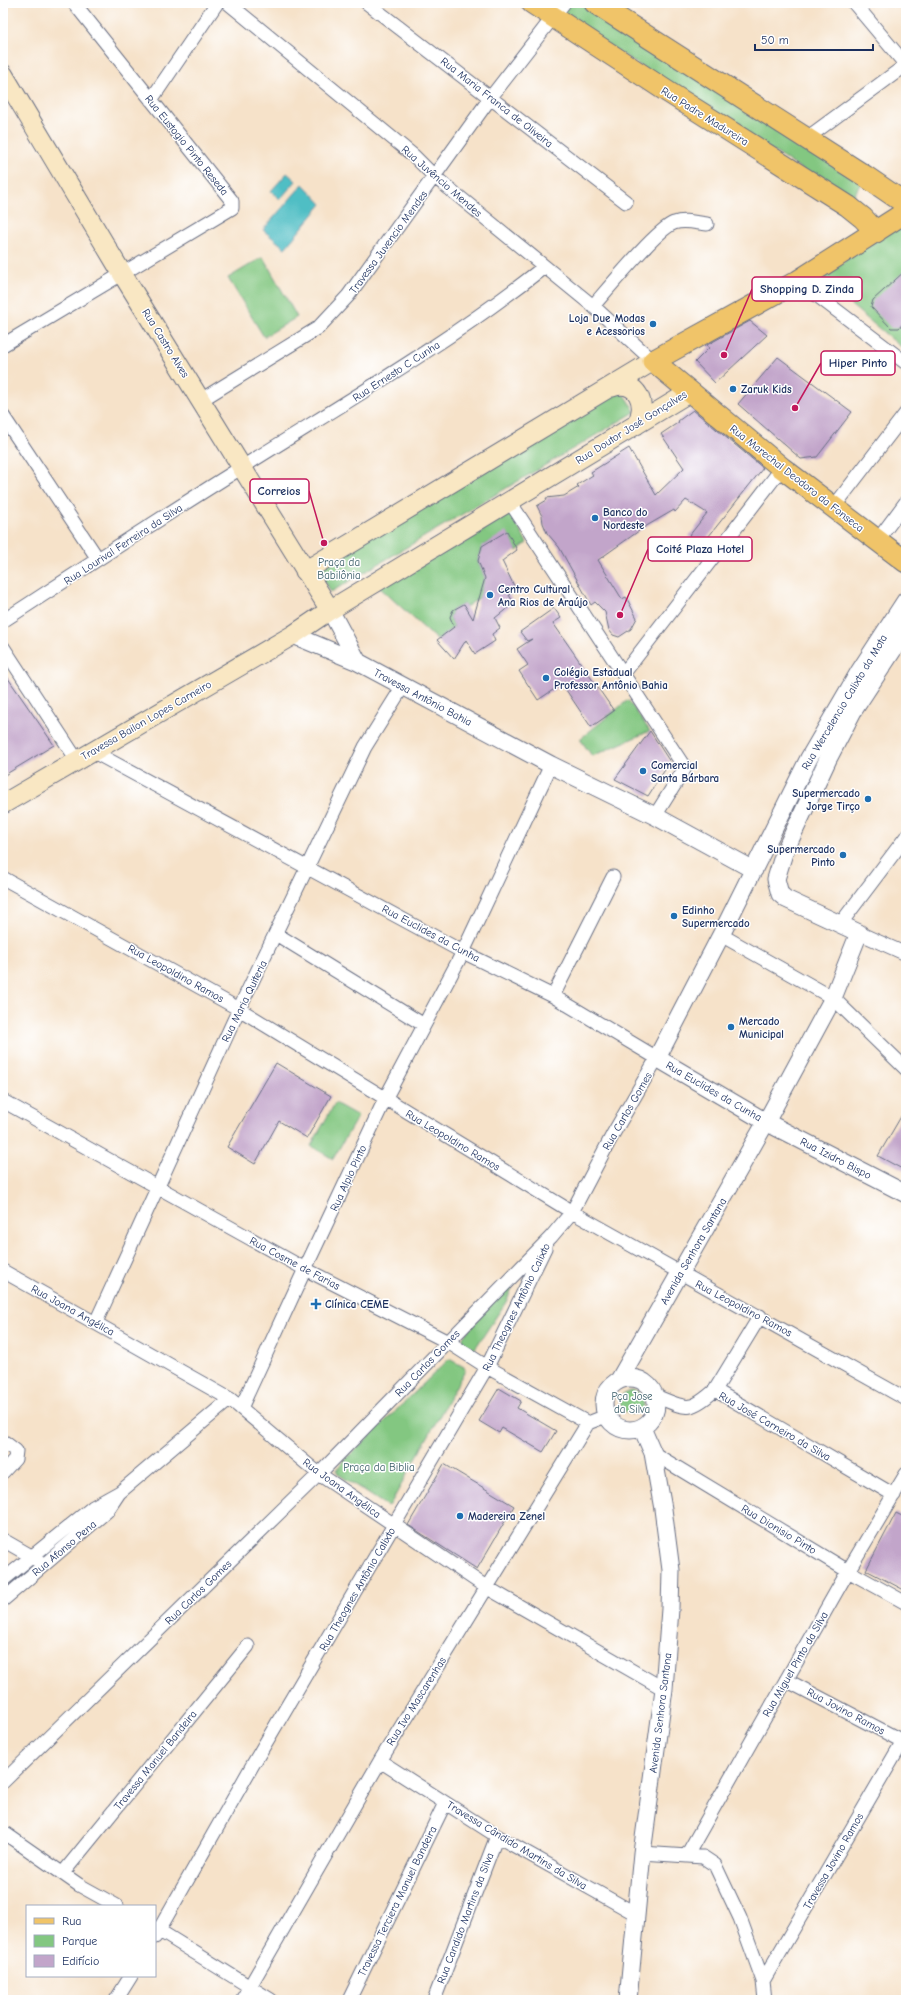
<svg xmlns="http://www.w3.org/2000/svg" width="909" height="2003" font-family="'Comic Neue',sans-serif">
	<rect width="100%" height="100%" fill="#fff"/>
	<filter id="ink" filterUnits="userSpaceOnUse"><feTurbulence type="fractalNoise" baseFrequency=".025" numOctaves="2"/><feDisplacementMap in="SourceGraphic" scale="8" xChannelSelector="R" yChannelSelector="G"/><feConvolveMatrix kernelMatrix="1 2 1 2 8 2 1 2 1" color-interpolation-filters="sRGB"/></filter>
	<filter id="wash" filterUnits="userSpaceOnUse"><feTurbulence type="fractalNoise" baseFrequency=".012" numOctaves="4" result="noise"/><feDisplacementMap in="SourceGraphic" scale="16" xChannelSelector="R" yChannelSelector="G"/><feGaussianBlur stdDeviation="0.9" result="paint"/><feColorMatrix in="noise" values="0 0 0 0 0 0 0 0 0 0 0 0 0 0 0 0 0 1.4 0 .05"/><feComposite in="paint" operator="in"/></filter>
	<g filter="url(#wash)">
		<rect width="100%" height="100%" fill="#f6e2c9"/>
		<!-- green -->
		<path fill="#83c781" stroke="#4f7b70" d="M570,3H587L862,181L851,201L561,15Z
			M906,221V351L827,285L823,275Z
			M263,257L297,317L264,337L228,278Z
			M617,389L628,399L635,412L331,592L315,564Z
			M507,506L527,543L517,551L507,532L482,546L478,561L485,578L479,598L466,607L464,604L453,610L450,617L454,627L437,640L377,585Z
			M628,700L650,731L592,756L580,739Z
			M335,1103L358,1116L333,1159L311,1146Z
			M514,1283L506,1302L474,1350L465,1347L463,1342V1337L498,1296Z
			M449,1359L464,1367L465,1370L390,1505L387,1506L338,1474L337,1470L343,1462Z
			M620 1402a12 12 0 1 1 24 0a12 12 0 1 1-24 0Z"/>
		<!-- water -->
		<path fill="#50bec4" stroke="#367691" d="M287,173L296,181L280,199L271,191Z
			M303,184L322,204L285,248L263,230Z"/>
		<g id="blocks">
			<!-- building -->
			<path fill="#c2a5ca" d="M906,270V320L899,328H891L871,307L873,300Z
				M750,321L767,335L715,383L695,362L709,348L707,345Z
				M778,357L852,412L817,457L801,459L738,404Z
				M693,410L763,468L701,546L689,536L707,513L686,500L675,512L674,510L643,528L598,560L622,599L626,597L637,618L631,629L619,637L613,635L609,630L605,612L595,602L591,605L559,547L547,533L543,523L542,516L537,506L547,500L546,498L564,496L579,487L577,485L593,475L591,472L629,448L656,495L684,468L661,434L679,422L678,421Z
				M507,531L517,550L502,561L516,590L509,595L514,603L495,618L500,628L492,634L495,641L475,654L466,640L454,659L437,640L454,627L450,617L453,610L464,604L473,619L485,578L478,561L482,546Z
				M554,608L561,618L553,623L614,711L591,727L562,684L538,700L519,671L528,665L517,649L532,639L527,641L520,632Z
				M3,671L54,745L3,776Z
				M650,731L670,762L648,796L615,779Z
				M276,1063L331,1096L307,1138L279,1121L255,1164L227,1147Z
				M906,1108V1171L878,1156Z
				M499,1388L521,1401L517,1408L556,1431L543,1452L502,1428L499,1433L479,1421Z
				M444,1464L514,1506L477,1569L408,1525Z
				M896,1513L906,1518V1591L866,1570Z"/>
		</g>
	</g>
	<g filter="url(#ink)">
		<use href="#blocks" fill-opacity="0" stroke="#686e83" stroke-width="1"/>
		<g fill="none" stroke-linecap="round" stroke-linejoin="round">
			<!-- minor casing -->
			<g stroke="#686e83" stroke-width="15">
				<path id="minor" d="M228,3L414,156L435,177L593,306L653,361
					M367,3L626,202
					M854,3L906,65
					M151,100L217,3
					M807,138L906,65
					M798,281L906,363
					M593,306C607,290 658,228 674,223C685,219 696,223 707,224
					M3,345L232,208V201L74,3
					M201,400L318,328L348,296L491,97L564,3
					M3,416L98,559
					M510,502L685,768L655,816
					M833,508L906,413
					M877,541L906,502
					M3,621C86,567 168,513 252,461C351,399 452,340 544,267
					M3,647L77,760
					M624,673L782,468
					M3,878L239,1009L572,1212L906,1399
					M841,923L906,837
					M859,933L906,954
					M276,934L424,1025
					M721,935L833,998L906,1069
					M553,996L613,877
					M3,1101L305,1269L448,1342L487,1367L588,1423
					M3,1271L230,1399L319,1474L486,1587L664,1689
					M96,1322L239,1009L365,747L403,686
					M715,1390L760,1316
					M655,1396C686,1408 688,1414 715,1390L894,1495
					M241,1408L305,1269L385,1099L463,952L551,765
					M3,1441L16,1451L15,1459L3,1472
					M653,1453L848,1571L906,1603
					M3,1540L38,1560
					M3,1580L93,1507L120,1492L230,1399
					M3,1600L107,1511L119,1493
					M786,1680L906,1743
					M380,1761L497,1836L636,1914
					M3,1782L319,1474L551,1237L572,1212L613,1134L657,1058L553,996L463,952L92,751
					M3,1832L79,1885L117,1906
					M642,1853L703,1857L715,1865L740,1918L763,1981L765,2000
					M687,1855L848,1571L906,1474
					M63,1873L248,1646
					M155,1928L271,2000
					M155,1937L252,1766L487,1367L545,1248
					M763,1981L903,1741
					M116,2000L131,1976
					M242,2000L380,1761L588,1423L606,1416
					M349,2000L445,1803
					M434,2000L497,1836"/>
			</g>
			<!-- tertiary casing -->
			<g stroke="#686e83" stroke-width="19">
				<path id="tertiary" d="M906,600L859,672L809,758L721,935L657,1058L766,1122L906,1194
					M330,610L358,662
					M293,635L358,662L551,765L655,816L754,870
					M604 1404a26 26 0 1 1 52 0a26 26 0 1 1-52 0Z
					M619,1380L766,1122L833,998L859,933L786,899L780,894L776,879L784,853L829,757L853,711L906,630
					M628,2000L642,1853L664,1689L670,1609L671,1570L663,1509L653,1453L642,1428"/>
			</g>
			<!-- secondary casing -->
			<g stroke="#686e83" stroke-width="21">
				<path id="secondary" d="M3,74L123,275L330,610
					M612,387C637,378 649,405 636,425
					M305,571L653,361
					M3,804L293,635L330,610L690,392"/>
			</g>
			<!-- primary casing -->
			<g stroke="#686e83" stroke-width="23">
				<path id="primary" d="M532,3L668,92L848,206L863,218L876,232
					M595,3L865,176L906,204
					M906,212L798,281L653,361L782,468L906,562"/>
			</g>
			<!-- minor -->
			<use href="#minor" stroke="#fff" stroke-width="13"/>
			<!-- tertiary -->
			<use href="#tertiary" stroke="#fff" stroke-width="17"/>
			<!-- secondary -->
			<use href="#secondary" stroke="#f9e7c3" stroke-width="19"/>
			<!-- primary -->
			<use href="#primary" stroke="#f0c469" stroke-width="21"/>
		</g>
	</g>
	<!-- markers -->
	<g fill="#1f6fb2" stroke="#fff" stroke-width="1.5">
		<circle cx="653" cy="324" r="4"/>
		<circle cx="733" cy="389" r="4"/>
		<circle cx="595" cy="518" r="4"/>
		<circle cx="490" cy="595" r="4"/>
		<circle cx="546" cy="678" r="4"/>
		<circle cx="643" cy="771" r="4"/>
		<circle cx="868" cy="799" r="4"/>
		<circle cx="843" cy="855" r="4"/>
		<circle cx="674" cy="916" r="4"/>
		<circle cx="731" cy="1027" r="4"/>
		<path d="M314 1298h4v4h4v4h-4v4h-4v-4h-4v-4h4z"/>
		<circle cx="460" cy="1516" r="4"/>
	</g>
	<g text-anchor="middle" stroke-width="3" stroke-linejoin="round" paint-order="stroke">
		<!-- street labels -->
		<g font-size="11" fill="#1b2f5e" stroke="#fff">
			<text transform="translate(497 102) rotate(38)" y="4">Rua Maria Franca de Oliveira</text>
			<text transform="translate(705 116) rotate(32)" y="4">Rua Padre Madureira</text>
			<text transform="translate(187 145) rotate(51)" y="4">Rua Eustogio Pinto Reseda</text>
			<text transform="translate(442 181) rotate(41)" y="4">Rua Juvêncio Mendes</text>
			<text transform="translate(388 242) rotate(-54)" y="4">Travessa Juvencio Mendes</text>
			<text transform="translate(166 343) rotate(58)" y="4">Rua Castro Alves</text>
			<text transform="translate(396 371) rotate(-33)" y="4">Rua Ernesto C Cunha</text>
			<text transform="translate(631 427) rotate(-32)" y="4">Rua Doutor José Gonçalves</text>
			<text transform="translate(797 478) rotate(38)" y="4">Rua Marechal Deodoro da Fonseca</text>
			<text transform="translate(123 544) rotate(-33)" y="4">Rua Lourival Ferreira da Silva</text>
			<text transform="translate(423 697) rotate(28)" y="4">Travessa Antônio Bahia</text>
			<text transform="translate(844 702) rotate(-59)" y="4">Rua Wercelencio Calixto da Mota</text>
			<text transform="translate(146 720) rotate(-30)" y="4">Travessa Bailon Lopes Carneiro</text>
			<text transform="translate(431 933) rotate(28)" y="4">Rua Euclides da Cunha</text>
			<text transform="translate(176 973) rotate(29)" y="4">Rua Leopoldino Ramos</text>
			<text transform="translate(244 1001) rotate(-64)" y="4">Rua Maria Quiteria</text>
			<text transform="translate(714 1091) rotate(30)" y="4">Rua Euclides da Cunha</text>
			<text transform="translate(627 1111) rotate(-60)" y="4">Rua Carlos Gomes</text>
			<text transform="translate(453 1140) rotate(31)" y="4">Rua Leopoldino Ramos</text>
			<text transform="translate(836 1158) rotate(27)" y="4">Rua Izidro Bispo</text>
			<text transform="translate(348 1178) rotate(-65)" y="4">Rua Alpio Pinto</text>
			<text transform="translate(693 1251) rotate(-60)" y="4">Avenida Senhora Santana</text>
			<text transform="translate(295 1263) rotate(28)" y="4">Rua Cosme de Farias</text>
			<text transform="translate(516 1307) rotate(-64)" y="4">Rua Theognes Antônio Calixto</text>
			<text transform="translate(744 1308) rotate(28)" y="4">Rua Leopoldino Ramos</text>
			<text transform="translate(73 1310) rotate(29)" y="4">Rua Joana Angélica</text>
			<text transform="translate(427 1363) rotate(-46)" y="4">Rua Carlos Gomes</text>
			<text transform="translate(775 1426) rotate(30)" y="4">Rua José Carneiro da Silva</text>
			<text transform="translate(342 1488) rotate(36)" y="4">Rua Joana Angélica</text>
			<text transform="translate(779 1529) rotate(31)" y="4">Rua Dionisio Pinto</text>
			<text transform="translate(64 1548) rotate(-40)" y="4">Rua Afonso Pena</text>
			<text transform="translate(357 1589) rotate(-60)" y="4">Rua Theognes Antônio Calixto</text>
			<text transform="translate(198 1592) rotate(-44)" y="4">Rua Carlos Gomes</text>
			<text transform="translate(795 1664) rotate(-60)" y="4">Rua Miguel Pinto da Silva</text>
			<text transform="translate(416 1701) rotate(-58)" y="4">Rua Ivo Mascarenhas</text>
			<text transform="translate(846 1711) rotate(28)" y="4">Rua Jovino Ramos</text>
			<text transform="translate(660 1713) rotate(-83)" y="4">Avenida Senhora Santana</text>
			<text transform="translate(155 1760) rotate(-51)" y="4">Travessa Manuel Bandeira</text>
			<text transform="translate(517 1845) rotate(31)" y="4">Travessa Cândido Martins da Silva</text>
			<text transform="translate(833 1861) rotate(-60)" y="4">Travessa Jovino Ramos</text>
			<text transform="translate(397 1901) rotate(-64)" y="4">Travessa Terciera Manuel Bandeira</text>
			<text transform="translate(465 1918) rotate(-69)" y="4">Rua Candido Martins da Silva</text>
		</g>
		<!-- poi labels -->
		<g font-size="11" font-weight="bold" fill="#1b2f5e" stroke="#fff" text-anchor="start">
			<text x="645" y="322" text-anchor="end">Loja Due Modas<tspan x="645" dy="13">e Acessorios</tspan></text>
			<text x="741" y="393">Zaruk Kids</text>
			<text x="603" y="516">Banco do<tspan x="603" dy="13">Nordeste</tspan></text>
			<text x="498" y="593">Centro Cultural<tspan x="498" dy="13">Ana Rios de Araújo</tspan></text>
			<text x="554" y="676">Colégio Estadual<tspan x="554" dy="13">Professor Antônio Bahia</tspan></text>
			<text x="651" y="769">Comercial<tspan x="651" dy="13">Santa Bárbara</tspan></text>
			<text x="860" y="797" text-anchor="end">Supermercado<tspan x="860" dy="13">Jorge Tirço</tspan></text>
			<text x="835" y="853" text-anchor="end">Supermercado<tspan x="835" dy="13">Pinto</tspan></text>
			<text x="682" y="914">Edinho<tspan x="682" dy="13">Supermercado</tspan></text>
			<text x="739" y="1025">Mercado<tspan x="739" dy="13">Municipal</tspan></text>
			<text x="325" y="1308">Clínica CEME</text>
			<text x="468" y="1520">Madereira Zenel</text>
		</g>
		<!-- park labels -->
		<g font-size="11" fill="#3a5d68" stroke="#fff">
			<text x="339" y="566">Praça da<tspan x="339" dy="13">Babilônia</tspan></text>
			<text x="632" y="1400">Pça Jose<tspan x="632" dy="13">da Silva</tspan></text>
			<text x="379" y="1471">Praça da Biblia</text>
		</g>
	</g>
	<!-- callouts -->
	<path fill="none" stroke="#c2185b" stroke-width="1.5" d="M724 355L752 289M795 408L821 363M324 543L309 491M620 615L648 549"/>
	<g fill="#c2185b" stroke="#fff" stroke-width="1.5">
		<circle cx="724" cy="355" r="4"/>
		<circle cx="795" cy="408" r="4"/>
		<circle cx="324" cy="543" r="4"/>
		<circle cx="620" cy="615" r="4"/>
	</g>
	<g fill="#fff" stroke="#c2185b" stroke-width="1.5">
		<rect x="752" y="277" width="110" height="24" rx="4"/>
		<rect x="821" y="351" width="74" height="24" rx="4"/>
		<rect x="250" y="479" width="59" height="24" rx="4"/>
		<rect x="648" y="537" width="104" height="24" rx="4"/>
	</g>
	<g font-size="12" text-anchor="middle" font-weight="bold" fill="#1b2f5e">
		<text x="807" y="293">Shopping D. Zinda</text>
		<text x="858" y="367">Hiper Pinto</text>
		<text x="279" y="495">Correios</text>
		<text x="700" y="553">Coité Plaza Hotel</text>
	</g>
	<!-- margin -->
	<rect width="909" height="2003" fill="none" stroke="#fff" stroke-width="16"/>
	<!-- legend -->
	<rect x="26" y="1905" width="130" height="72" fill="#ffffff" stroke="#a4acbf"/>
	<rect x="34" y="1918" width="20" height="6" fill="#f0c469" stroke="#a4acbf"/>
	<text x="62" y="1925" font-size="12" fill="#1b2f5e">Rua</text>
	<rect x="34" y="1935" width="20" height="12" fill="#83c781" stroke="#a4acbf"/>
	<text x="62" y="1945" font-size="12" fill="#1b2f5e">Parque</text>
	<rect x="34" y="1955" width="20" height="12" fill="#c2a5ca" stroke="#a4acbf"/>
	<text x="62" y="1965" font-size="12" fill="#1b2f5e">Edifício</text>
	<!-- scale -->
	<path d="M755 44v6h118v-6" fill="none" stroke="#1b2f5e" stroke-width="2"/>
	<text x="761" y="44" font-size="12" fill="#1b2f5e" stroke="#ffffff" stroke-width="3" paint-order="stroke">50 m</text>
</svg>
